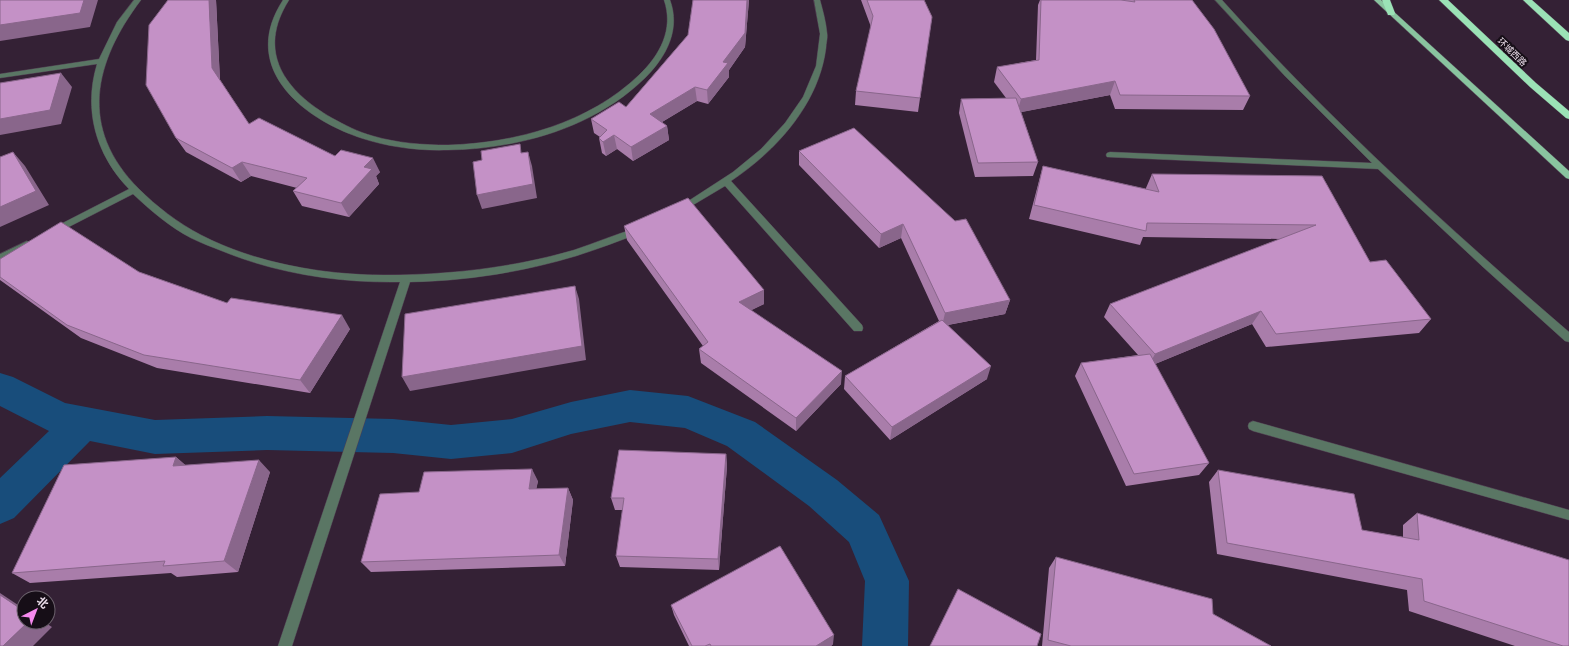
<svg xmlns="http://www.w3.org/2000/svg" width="1569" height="646" font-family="'Fira Sans','Noto Sans SC',sans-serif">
	<rect width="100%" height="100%" fill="#342135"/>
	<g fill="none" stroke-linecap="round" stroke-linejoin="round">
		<!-- canal -->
		<path fill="#184d7b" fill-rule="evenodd" d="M0,373L13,377L65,403L155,420L267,416L393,419L451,425L512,419L571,402L630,390L688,396L755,422L837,480L879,515L909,581L908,646H862L865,581L849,542L809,506L727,446L685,428L630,422L571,434L512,453L451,459L393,453L267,450L155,454L90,441L14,518L0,524V478L49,431L0,406Z"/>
		<!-- minor casing -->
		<g stroke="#513f52" stroke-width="1">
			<path id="minor" d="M134,0H141C94,62 78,128 139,189C156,206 178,223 201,235C255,263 323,275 384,275C448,275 512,268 574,250C595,243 616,234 637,228L642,231L640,233C619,241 598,249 576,256C523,272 466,281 410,282L292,646H278L400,282C340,283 278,274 222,251C212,247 201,243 191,238C170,227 151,211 133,194L57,233H51L49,231L51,229L129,189C96,155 83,110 97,64L0,78V74L99,59L117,22Z
				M283,0H289C256,52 285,91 332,118C345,125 358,132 373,136C397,143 423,145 448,145C516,143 589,123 639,75C660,55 674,29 664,0H670C681,30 666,57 645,78C594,128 518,149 448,150C419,151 388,147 361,138C301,118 239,67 283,0Z
				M814,0H820C823,11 826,22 827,33C828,38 826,43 826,48C819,104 776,151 731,181L862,325L863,328L862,331H854L725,186L683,211H677L676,209L733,172L761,149L785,123L803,97L816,66L820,34Z
				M1215,0H1222C1329,119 1448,228 1569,332V342L1565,341L1483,267L1378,169L1107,157L1106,155L1107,153L1110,152L1372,163L1284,75Z
				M27,241L32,244L30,246L0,261V254Z
				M1253,421L1569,510V520L1253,431L1249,429L1248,426L1249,423Z"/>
		</g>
		<!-- major casing -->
		<g stroke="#513f52" stroke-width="1">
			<path id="major" d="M1374,0H1381L1569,171V179L1566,178Z"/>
		</g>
		<!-- highway casing -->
		<g stroke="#513f52" stroke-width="1">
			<path id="highway" d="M1382,0H1390L1395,13L1394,15H1388Z
				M1439,0H1448L1536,83L1569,111V119L1566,118L1530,87Z
				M1523,0H1532L1569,33V41L1566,40Z"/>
		</g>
		<!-- minor -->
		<use href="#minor" fill="#5a7664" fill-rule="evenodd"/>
		<!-- major -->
		<use href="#major" fill="#89c49f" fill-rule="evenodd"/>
		<!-- highway -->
		<use href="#highway" fill="#9be2b6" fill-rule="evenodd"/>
	</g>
	<!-- wall -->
	<path fill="#a97daa" d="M216,0L220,80L249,124L335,156L380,172L376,176L379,184L349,217L302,206L293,191L297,188L251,176L241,182L186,152L176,138Z
		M693,0H749L745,47L729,70V77L708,104L697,101L662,122L667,126L669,140L633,161L617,149L606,156L602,153L599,138L600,137L594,133L591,119L626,107L688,35Z
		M861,0H924L932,17L918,112L855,105L856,91L871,27Z
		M1040,0H1192L1250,96L1243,110L1115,109L1110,95L1021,112L1038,162L1033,176L975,177L959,113L961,99L1006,98L994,82L997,67L1036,60L1038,5Z
		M854,128L1010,300L1005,314L948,325L987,379L890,440L844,389L845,376L939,321L901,238L879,248L799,165V151Z
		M1043,166L1146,189V188L1152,174L1322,176L1370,262L1431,319L1419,333L1266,347L1252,324L1155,364L1209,463L1199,475L1126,486L1075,376L1081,363L1138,355L1104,317L1110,304L1280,239L1143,237L1140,245L1029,219L1039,181Z
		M624,226L764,304L751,310L841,384L796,431L701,363L699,349L703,346L627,240Z
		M0,259L139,272L227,303L350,329L310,393L157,368L81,338L0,280Z
		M726,454L727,466L719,570L620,567L616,556L623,510H615L611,498Z
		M176,457L185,465L270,472L238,572L177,577L171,573L30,583L12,573Z
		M1218,470L1362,530L1403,537V525L1417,513L1569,646H1515L1409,611L1407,590L1217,554L1209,482Z
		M538,481L536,489L568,488L573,500L565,566L371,572L361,562L419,492Z
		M1056,557L1213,614L1271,646H1042L1049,568Z
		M671,605L833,644L831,646H689L674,615Z"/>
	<!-- shaded-wall -->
	<path fill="#89668b" d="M84,0H98L90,27L0,41V25Z
		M209,0H216L220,82L212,68Z
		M747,0H749L745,47L729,70V77L708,104L707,90L723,62Z
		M61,73L72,87L61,124L0,135V119Z
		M1115,81L1110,95L1017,113L1021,99Z
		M695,87L697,101L652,128L650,114Z
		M667,126L669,140L633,161L631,147Z
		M614,135L617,149L606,156L603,142Z
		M13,152L25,166L49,205L0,227V207Z
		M528,152L532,166L537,198L482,209L477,195Z
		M373,158L380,172L376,176L379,184L349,217L341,203L364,167Z
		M242,162L251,176L241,182L232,168Z
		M903,224L901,238L879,248L881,234Z
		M575,286L579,299L586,360L410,391L402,377Z
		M764,290V304L740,316L739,302Z
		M1010,300L1005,314L942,326L945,313Z
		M1261,311L1252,324L1148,367L1155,354Z
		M342,315L350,329L310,393L300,380Z
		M991,366L987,379L890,440L892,427Z
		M842,371L841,384L796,431V418Z
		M726,454L727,466L719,570L718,559Z
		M176,457L190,469L173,466Z
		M259,460L270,472L238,572L224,561Z
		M532,469L538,481L534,501L529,489Z
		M568,488L573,500L565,566L559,555Z
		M0,593L24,609V611L0,595Z
		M28,622H44L52,627L33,646H3Z
		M834,635L833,644L831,646H816Z"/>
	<!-- building -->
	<path fill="#c491c6" stroke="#89668b" d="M0,0H84L80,13L0,25Z
		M168,0H209L212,68L249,124L259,118L335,156L341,150L373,158L364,167L372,169L341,203L293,191L307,178L242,162L232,168L176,138L146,85L149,25Z
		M693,0H747L745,33L723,62L728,63L707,90L695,87L650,114L667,126L631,147L614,135L603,142L599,138L607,130L591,119L619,102L626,107L688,35Z
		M867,0H924L932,17L920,98L856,91L873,16Z
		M1041,0H1121L1135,2L1134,0H1192L1214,29L1250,96L1120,95L1115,81L1021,99L997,67L1039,60Z
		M61,73L50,110L0,119V83Z
		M1016,98L1038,162L978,163L961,99Z
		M854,128L955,221L966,219L1010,300L945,313L903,224L881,234L799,151Z
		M520,144L521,153L528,152L533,184L477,195L473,162L482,160L481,151Z
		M13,152L36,191L0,207V157Z
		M1043,166L1159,192L1152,174L1322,176L1370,262L1386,260L1431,319L1276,334L1261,311L1155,354L1110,304L1316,225L1147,223L1146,231L1034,205Z
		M688,198L764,290L739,302L842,371L796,418L699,349L708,342L624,226Z
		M61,222L139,272L227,303L231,298L342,315L300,380L144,355L67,325L0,277V259Z
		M575,286L582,346L402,377L405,314Z
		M942,320L991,366L892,427L845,376Z
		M1150,354L1209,463L1134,474L1081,363Z
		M619,450L726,454L718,559L616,556L624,498H611Z
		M176,457L173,466L259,460L224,561L163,566L165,561L12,573L64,465Z
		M532,469L529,489L568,488L559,555L361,562L380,494L419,492L424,472Z
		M1218,470L1354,494L1362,530L1419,540L1417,513L1569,560V646H1563L1424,601L1422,579L1227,543Z
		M780,546L834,635L816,646H711L710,644L705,646H692L671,605Z
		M1056,557L1212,599L1213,614L1271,646H1071L1048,640Z
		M958,589L1041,634L1037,646H930Z
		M0,595L24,611V622H28L3,646H0Z"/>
	<g text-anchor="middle" stroke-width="4" stroke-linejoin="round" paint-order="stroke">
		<!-- far-street labels -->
		<g font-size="9" fill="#ebdeeb" stroke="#160e17">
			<text transform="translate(1512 52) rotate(44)" y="3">环城西路</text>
		</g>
	</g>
	<!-- north arrow -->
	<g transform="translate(36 610) rotate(42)"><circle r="19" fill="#160e17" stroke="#6b616c"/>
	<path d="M0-3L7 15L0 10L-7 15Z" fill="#f689ee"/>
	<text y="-6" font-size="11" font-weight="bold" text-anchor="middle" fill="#ebdeeb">北</text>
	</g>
</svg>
